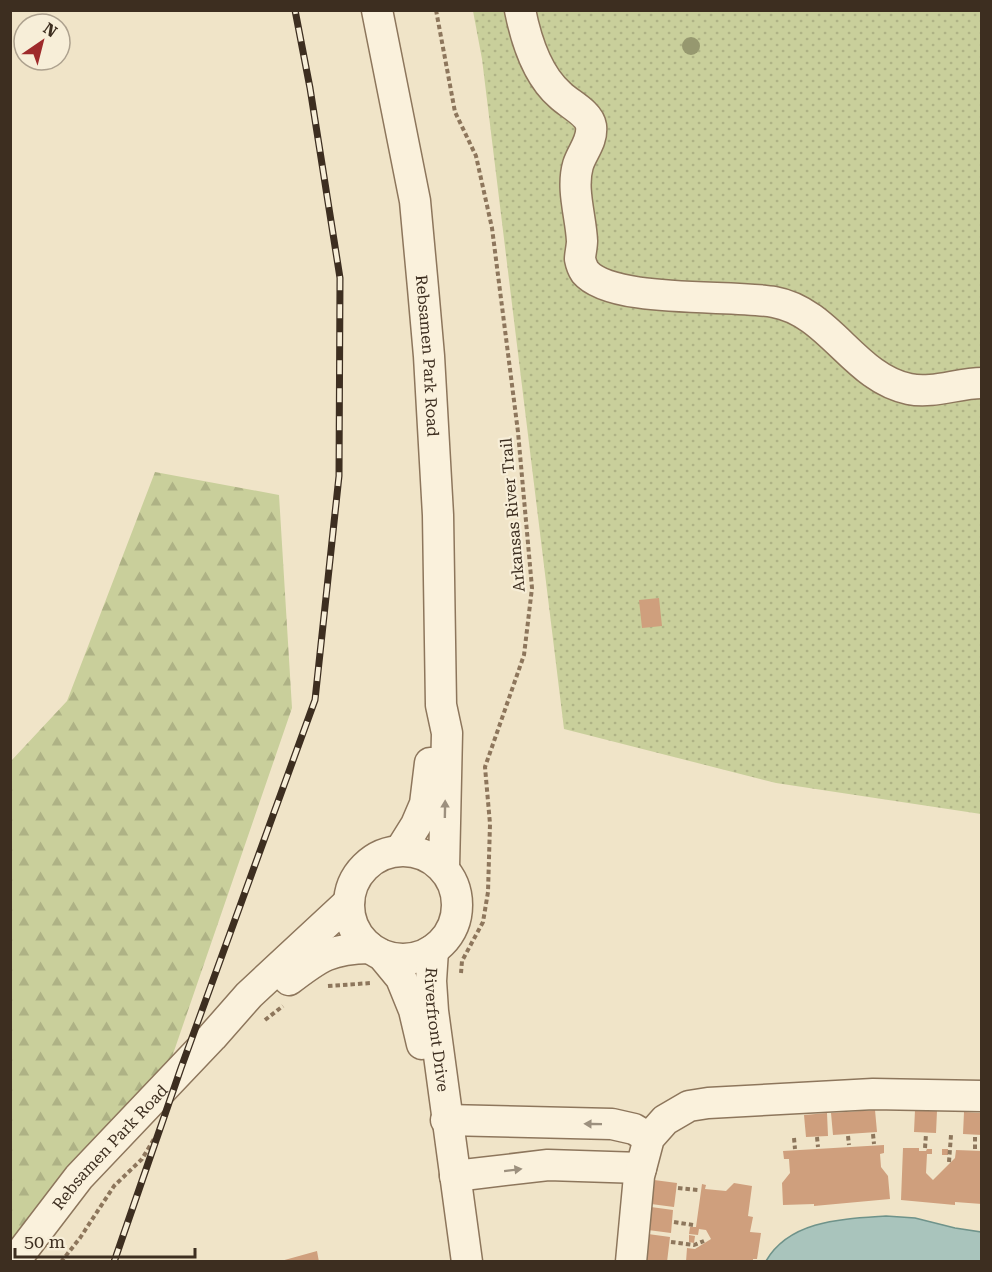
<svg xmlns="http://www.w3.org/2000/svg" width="992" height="1272" font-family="'Roboto Serif',serif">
	<defs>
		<pattern id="grass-dots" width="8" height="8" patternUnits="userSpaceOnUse" patternTransform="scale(1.5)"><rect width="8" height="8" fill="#c9cf9b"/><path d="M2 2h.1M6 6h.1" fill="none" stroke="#aeb285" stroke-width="1.8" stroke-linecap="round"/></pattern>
		<pattern id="forest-firs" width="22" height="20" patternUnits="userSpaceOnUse" patternTransform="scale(1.5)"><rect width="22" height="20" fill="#c9cf9b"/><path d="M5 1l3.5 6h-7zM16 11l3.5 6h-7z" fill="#aeb285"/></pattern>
	</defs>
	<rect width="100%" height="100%" fill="#f0e4c8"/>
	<!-- grass -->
	<path fill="url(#grass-dots)" d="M473,11H981V814L776,783L564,729L482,59Z"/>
	<!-- forest -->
	<path fill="url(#forest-firs)" d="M155,472L279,495L292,708L172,1057L110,1121L11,1242V761L67,701Z"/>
	<!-- water -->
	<path fill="#a9c4bc" stroke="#6f938a" stroke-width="1.5" d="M886,1216L915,1218L955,1228L981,1232V1261H766C790,1220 843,1219 886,1216Z"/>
	<!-- building -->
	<path fill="#cf9f7d" d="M659,598L662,626L642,628L639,600Z
		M875,1110L877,1132L833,1135L831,1113Z
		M915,1110L937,1111L936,1133L914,1132Z
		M964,1112L982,1113V1135L963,1134Z
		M827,1113L828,1136L806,1137L804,1115Z
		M884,1145V1153L880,1154L881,1167L888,1176L890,1199L814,1206V1204L783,1205L782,1183L790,1173L789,1159H784L783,1151Z
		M903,1148H919V1151H926L927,1149H932V1154H927L926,1173L933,1180L955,1158L956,1150L982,1151L980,1170L982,1172V1204L955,1202V1205L901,1200Z
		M942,1149H948V1155H942Z
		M654,1180L677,1183L674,1207L651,1204Z
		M734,1183L752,1186L748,1216L753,1217L750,1232L761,1233L757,1259H753V1262H686L687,1248L695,1249L711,1239L706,1230L699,1229L698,1235L689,1234L690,1227H696L702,1184L706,1185L705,1189L726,1191Z
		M651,1207L673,1210L671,1233L648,1230Z
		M648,1234L670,1237L667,1262H644Z
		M689,1235L695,1236L694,1243L689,1242Z
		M317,1251L319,1262H281V1261Z"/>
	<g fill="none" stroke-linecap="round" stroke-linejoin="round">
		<!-- minor casing -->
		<g stroke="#8d765c" stroke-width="33">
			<g id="minor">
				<path id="s1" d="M377,10L415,201L423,288L429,356L438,515L441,705L447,733L444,868"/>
				<path d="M520,10C526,40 537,75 560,95C569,104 589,113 591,126C593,141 582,152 578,165C571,189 581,217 582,241C582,247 580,254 580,259C581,264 583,269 585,272C612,304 731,294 774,302C830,312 854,378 909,389C933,394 958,383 982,383"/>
				<path d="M401,849L416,825L425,804L430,763"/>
				<circle cx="403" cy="905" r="54"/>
				<path id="s2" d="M433,950L431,981L433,1011L467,1262"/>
				<path d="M382,955L401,978L414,1010L422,1044"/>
				<path d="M289,980C320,956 330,949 370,948"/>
				<path d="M446,1120L612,1124L634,1129L649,1138"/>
				<path d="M455,1176L548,1165L641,1168"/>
				<path id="s3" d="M14,1262L79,1177L212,1037L249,995L349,902"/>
				<path d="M631,1262L639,1176L649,1138L665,1120L689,1106L708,1103L873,1094L982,1096"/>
			</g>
		</g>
		<!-- path -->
		<path stroke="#8d765c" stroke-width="4" stroke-dasharray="4.5 3" stroke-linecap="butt" d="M436,10L455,112L476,156L492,228L518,432L532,588L524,655L485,767L490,824L488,892L483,922L462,961L461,973
			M328,986L371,983
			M265,1020L283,1006
			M873,1134L874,1144
			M848,1136L849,1145
			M817,1137L818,1147
			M794,1138L795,1149
			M925,1148L926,1134
			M975,1149V1136
			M949,1162L951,1135
			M678,1188L698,1190
			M674,1222L693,1225
			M671,1242L694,1245L704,1241
			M61,1262L80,1238L114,1186L142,1159L154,1139"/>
		<!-- minor -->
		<use href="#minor" stroke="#faf1dc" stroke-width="30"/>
		<!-- rail casing -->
		<g stroke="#3d2e20" stroke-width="7">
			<path id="rail" d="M114,1262L181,1068L315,700L339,476L340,278L310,88L295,10"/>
		</g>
		<!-- rail -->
		<use href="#rail" stroke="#f7eed8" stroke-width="4.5" stroke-dasharray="14" stroke-linecap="butt"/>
	</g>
	<!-- trees -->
	<circle fill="#96986f" cx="691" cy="46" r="9"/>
	<!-- one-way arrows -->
	<defs><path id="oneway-solid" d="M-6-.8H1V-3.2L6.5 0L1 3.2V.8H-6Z" transform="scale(1.5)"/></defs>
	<g fill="#9c907e">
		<use href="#oneway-solid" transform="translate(445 809) rotate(-89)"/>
		<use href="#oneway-solid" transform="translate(593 1124) rotate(-179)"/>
		<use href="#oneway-solid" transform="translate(513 1170) rotate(-7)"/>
	</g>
	<g text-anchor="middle" stroke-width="4.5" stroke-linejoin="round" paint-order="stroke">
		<!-- street labels -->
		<g font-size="16" fill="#3d2e20" stroke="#f7eed8">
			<text dy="6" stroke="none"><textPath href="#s1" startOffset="350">Rebsamen Park Road</textPath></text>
			<text transform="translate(512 515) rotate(-95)" y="6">Arkansas River Trail</text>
			<text dy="6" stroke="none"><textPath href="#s2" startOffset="80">Riverfront Drive</textPath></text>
			<text dy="6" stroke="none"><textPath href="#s3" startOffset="150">Rebsamen Park Road</textPath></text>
		</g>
	</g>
	<!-- border -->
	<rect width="992" height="1272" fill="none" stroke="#3d2e20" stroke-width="24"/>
	<!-- north arrow -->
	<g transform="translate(42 42) rotate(35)"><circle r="28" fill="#f7eed8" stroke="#ada18e" stroke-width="1.5"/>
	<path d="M0-4.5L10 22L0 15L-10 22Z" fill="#9e2a2b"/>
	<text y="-9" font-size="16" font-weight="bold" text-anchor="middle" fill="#3d2e20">N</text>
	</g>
	<!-- scale -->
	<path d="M15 1248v9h180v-9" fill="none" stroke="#3d2e20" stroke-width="3"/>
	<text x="24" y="1248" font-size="18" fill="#3d2e20" stroke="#f7eed8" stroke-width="4.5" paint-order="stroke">50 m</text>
</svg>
